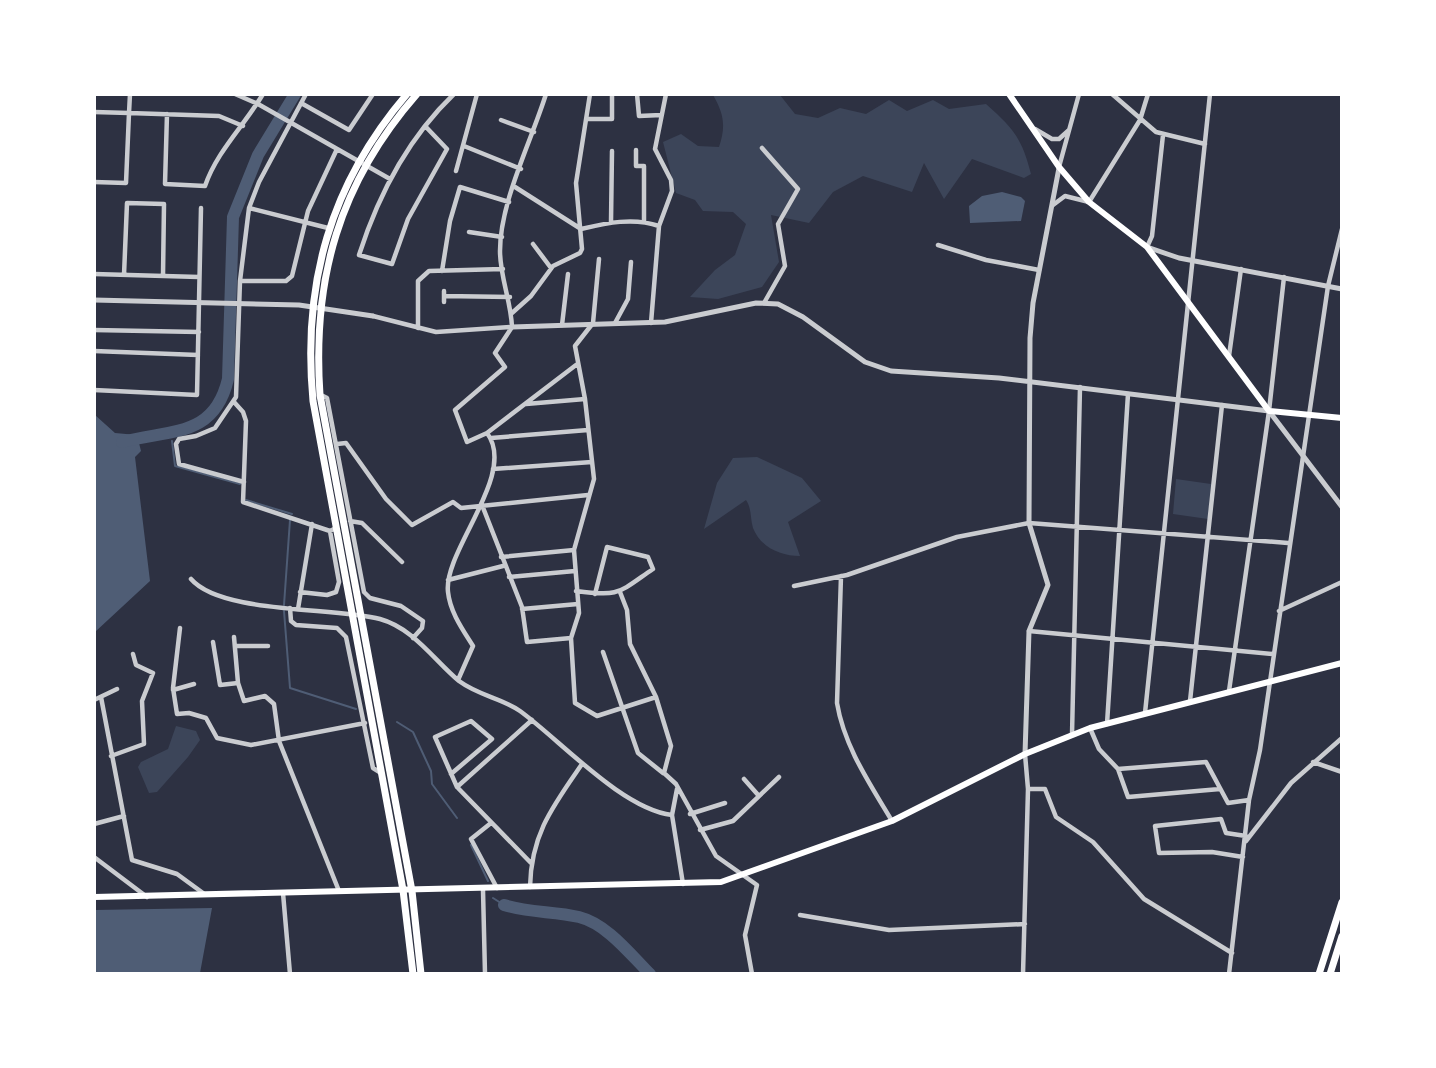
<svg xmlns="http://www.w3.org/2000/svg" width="1436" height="1068" font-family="'Golos Text',sans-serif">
	<rect width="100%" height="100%" fill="#2d3142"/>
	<!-- green -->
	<path fill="#3c4559" d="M713,95H780L795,114L818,118L840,108L866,114L889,100L907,111L933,100L949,109L986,104C1013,128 1022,138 1031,174L1024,178L972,159L944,199L924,163L912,192L863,176L833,192L809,223L771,215L779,262L762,287L718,299L690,297L715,270L735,255L746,224L733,212L703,211L695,200L676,193L663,142L681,134L698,146L719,147C726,126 724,114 713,95Z
		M757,457L802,478L821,501L788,522L800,556C781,556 761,548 753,528C750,518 752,509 746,500L704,529L717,483L733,458Z
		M1176,479L1211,484L1208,519L1173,514Z
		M176,726L196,731L200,740L188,757L157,792L149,793L138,767L141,762L168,749Z"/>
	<!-- water -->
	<path fill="#4f5d75" d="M1002,192L1021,197L1025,201L1021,221L970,223L969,206L982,196Z
		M95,415L115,433L137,435L141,451L135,457L150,581L95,632Z
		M212,908L200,973H95V910Z"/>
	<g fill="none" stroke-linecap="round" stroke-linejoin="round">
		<!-- stream -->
		<path stroke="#4f5d75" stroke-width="2" d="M172,441L175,466L240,484
			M246,500L292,514
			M284,605L290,520
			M284,611L290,688L356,709
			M397,722L413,732L431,771L432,784L457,818
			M471,845L488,881
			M493,898L504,905"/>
		<!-- river -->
		<path stroke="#4f5d75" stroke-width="12" d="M122,442C171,429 214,438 228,379L233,217L258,155L295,94
			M504,905C529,913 554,911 579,917C607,924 630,954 650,974"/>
		<!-- minor -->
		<path stroke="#caccd0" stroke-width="4.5" d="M130,94L129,113L219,116L243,126
			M235,94L258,104L390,179
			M637,94L639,116L661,115
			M1112,94L1156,132L1205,144
			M301,103L349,130L373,94
			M94,112L129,113L126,183L94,182
			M167,114L165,184L205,186C217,151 244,126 263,94
			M586,119H612V94
			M501,120L534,132
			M426,127L447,149L408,219L392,264L359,255C378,196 408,138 454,94
			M1035,129L1052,139H1059L1069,130
			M464,146L521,169
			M762,148L798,189L778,224L785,266L764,303
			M636,150V166H644V221
			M1059,167L1079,94
			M456,171L477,94
			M515,187L581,229C607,223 633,217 659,226
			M1053,205L1065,196L1089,202L1140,120L1148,94
			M249,208L328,228
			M611,222L612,151
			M469,232L502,237
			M533,244L551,268
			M938,245L986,260L1039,270
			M1147,247L1152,236L1163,135
			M599,259L593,323L575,346L585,399L594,479L574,550L579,613L571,638L575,703L597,716L656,697
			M442,271L450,221L460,187L509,202
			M94,274L199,277
			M124,275L127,203L164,204L163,276
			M240,281H286L292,276L308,211L337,149
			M444,291V302
			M444,296L510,297
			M512,313L531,296L553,266L580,253L582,249L576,183L590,94
			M373,316L436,332L511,327
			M615,323L628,299L631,262
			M651,323L659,226L672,191L671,180L655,149L666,94
			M562,325L568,274
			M418,328V281L429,271L503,269
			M94,330L199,332
			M94,351L198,355
			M1229,356L1241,269
			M94,390L197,395L201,208
			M321,395L327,398L364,592L370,598L401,606L423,621L422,628L413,638
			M234,402L243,412L246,421L243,502L330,531L336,528
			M526,404L585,399
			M487,433L467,442L455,410L505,367L495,353L512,327C511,301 500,277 500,251C500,202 531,142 546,94
			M491,438L588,430
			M337,444L346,443L386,499L412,525L453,502L461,508L588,495
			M493,469L592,462
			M244,482L179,464L176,444L179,439L196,436L215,428L236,397L240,281L249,208L259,182L306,94
			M482,505L522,607L527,642L571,638
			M350,521L362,523L402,562
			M501,557L574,550
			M841,576L837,703C844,746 870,784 892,821
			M509,577L575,571
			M191,579C221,614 334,607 380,619C413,628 434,660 459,681C479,696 502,698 520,711C560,740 622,809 672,815
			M448,580L503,566
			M794,586L847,575L957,537L1029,523L1288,543
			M576,591C620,597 618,593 653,569L648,557L607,547L595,594
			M300,592L327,595L336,592L339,582L330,531
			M620,592L627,610L630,644L656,697L671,746L664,773L676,784L716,856L757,885L745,935L752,974
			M290,608L291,621L296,625L337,628L346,637L373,768L381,773
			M298,609L312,524
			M522,609L578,604
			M1279,611L1342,582
			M180,628L173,688L177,714L189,713L206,718L217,738L251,745L365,723
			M1029,631L1273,654
			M234,637L238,683L244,701L265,696L274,704L279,741L339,891
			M213,642L220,685L238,683
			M235,646H268
			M603,652L638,753L663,773
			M458,680L473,646C463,630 450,612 448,592C443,551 518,474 487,433L576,365
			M173,690L194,684
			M1229,691L1269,411L1284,277
			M101,697L132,860L177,874L203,893
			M94,700L117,689
			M1190,701L1222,405
			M1145,713L1210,94
			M1107,724L1128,394
			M1090,728L1099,749L1118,769L1128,797L1220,789
			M1072,735L1080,387
			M111,756L144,744L142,701L153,673L136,665L133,654
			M1313,762L1342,772
			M1118,769L1206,762L1228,803L1249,800
			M451,774L492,739L471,721L435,737L457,787
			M744,779L759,796
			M677,789L672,815L683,884
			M1028,789H1045L1056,817L1093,842L1144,899L1232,953
			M690,814L725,803
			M491,823L471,839L497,888
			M94,824L124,816
			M700,830L733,821L779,777
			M1246,841L1291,783L1342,738
			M94,857L147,897
			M1243,857L1212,852L1159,853L1155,826L1221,819L1226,833L1246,836
			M531,863L457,787L532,720
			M530,887C531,834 553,806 582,764
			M483,890L485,974
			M283,893L290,974
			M800,915L889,930L1025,924
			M1023,974L1028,789L1025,754
			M1229,974L1249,800L1260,750L1328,286L1342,229"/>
		<!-- tertiary -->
		<path stroke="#caccd0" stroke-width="5" d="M1147,247L1179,258L1342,289
			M94,300L299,305L373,316
			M512,327L665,322L756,303L778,304L803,317L865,362L891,371L999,378L1269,411L1342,507
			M1025,754L1029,631L1048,585L1029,523L1030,338L1033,303L1059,168"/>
		<!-- primary -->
		<path stroke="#fff" stroke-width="6" d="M1009,94L1059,167L1089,202L1147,247L1269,411L1342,418
			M94,897L721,882L892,821L1025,754L1090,728L1342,663"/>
		<!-- trunk -->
		<path stroke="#fff" stroke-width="7" d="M407,94C330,184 302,284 313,401L403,890L413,974
			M417,94C339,183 312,279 320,395L412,891L421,974
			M1319,974L1342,902
			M1330,974L1342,936"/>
	</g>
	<!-- border -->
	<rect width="1436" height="1068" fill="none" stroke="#ffffff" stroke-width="192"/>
</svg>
